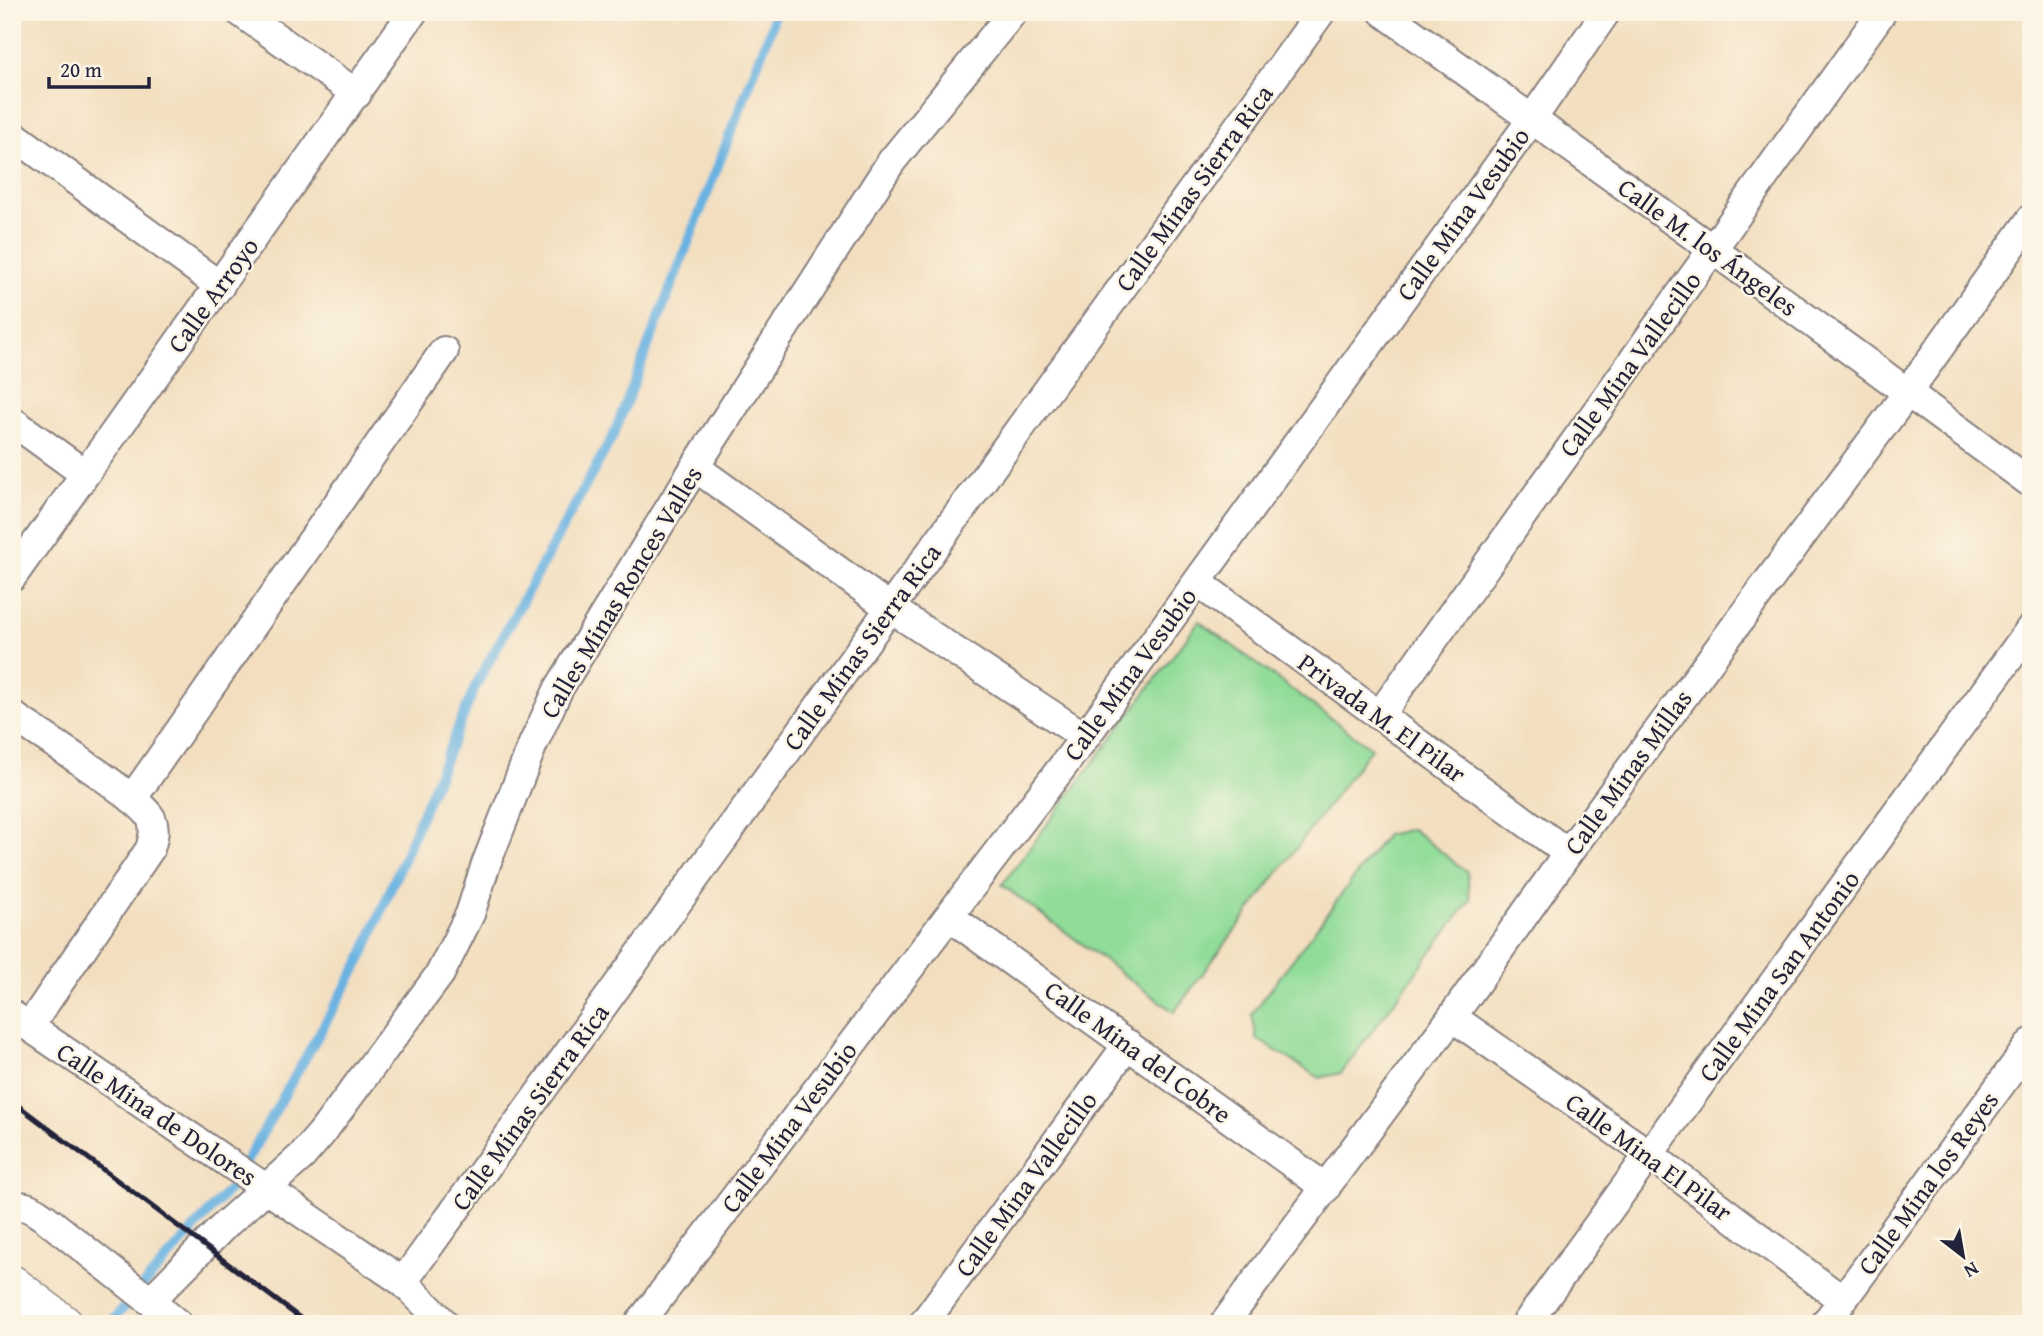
<svg xmlns="http://www.w3.org/2000/svg" width="2043" height="1336" font-family="'Gentium Book Plus',serif">
	<rect width="100%" height="100%" fill="#fcf5e5"/>
	<filter id="ink" filterUnits="userSpaceOnUse"><feTurbulence type="fractalNoise" baseFrequency=".0143" numOctaves="2"/><feDisplacementMap in="SourceGraphic" scale="14" xChannelSelector="R" yChannelSelector="G"/><feConvolveMatrix kernelMatrix="1 2 1 2 8 2 1 2 1" color-interpolation-filters="sRGB"/></filter>
	<filter id="wash" filterUnits="userSpaceOnUse"><feTurbulence type="fractalNoise" baseFrequency=".00686" numOctaves="4" result="noise"/><feDisplacementMap in="SourceGraphic" scale="28" xChannelSelector="R" yChannelSelector="G"/><feGaussianBlur stdDeviation="1.57" result="paint"/><feColorMatrix in="noise" values="0 0 0 0 0 0 0 0 0 0 0 0 0 0 0 0 0 1.4 0 .05"/><feComposite in="paint" operator="in"/></filter>
	<g filter="url(#wash)">
		<rect width="100%" height="100%" fill="#f3dfc0"/>
		<!-- green -->
		<path fill="#90dc98" stroke="#597f6a" stroke-width="2" d="M1199,621L1371,748L1174,1012L1002,885Z
			M1412,829L1467,872L1470,900L1341,1073L1320,1078L1257,1039L1252,1014L1386,835Z"/>
		<g fill="none" stroke-linecap="round" stroke-linejoin="round">
			<!-- stream -->
			<path stroke="#69b2e1" stroke-width="10" d="M109,1324L233,1185L361,960L476,685L614,434L772,26L774,12"/>
		</g>
	</g>
	<g filter="url(#ink)">
		<g fill="none" stroke-linecap="round" stroke-linejoin="round">
			<!-- minor casing -->
			<g stroke="#8a807e" stroke-width="32">
				<path id="minor" d="M240,12L357,94
					M1383,12L1712,249L2031,483
					M12,134L220,286
					M12,421L85,474
					M695,467L890,608L1085,737
					M12,577L413,12
					M1197,582L1568,853
					M12,715C37,733 140,797 151,818C156,829 153,839 150,849L29,1027
					M1379,716L1882,12
					M132,799L444,351
					M950,917L1326,1188
					M12,1015L403,1282L445,1324
					M1452,1017L1650,1155L1842,1300
					M12,1208C26,1203 33,1210 45,1218L150,1301
					M403,1282L1321,12
					M178,1324L150,1301L225,1225L302,1156L321,1134L440,974L470,914L486,864L533,744L559,688L695,467L891,162L1013,12
					M639,1324L1085,737L1532,119L1606,12
					M923,1324L1128,1044
					M1224,1324L1452,1017L1568,853L1907,393L2031,219
					M1526,1324L2031,628
					M1825,1324L2031,1043"/>
			</g>
			<!-- tertiary casing -->
			<g stroke="#8a807e" stroke-width="40">
				<path id="tertiary" d="M12,1284L64,1324"/>
			</g>
			<!-- minor -->
			<use href="#minor" stroke="#fff" stroke-width="28"/>
			<!-- tertiary -->
			<use href="#tertiary" stroke="#fff" stroke-width="37"/>
			<!-- rail -->
			<path stroke="#22223b" stroke-width="5" d="M12,1101L308,1324"/>
		</g>
	</g>
	<g text-anchor="middle" stroke-width="5" stroke-linejoin="round" paint-order="stroke">
		<!-- street labels -->
		<g font-size="26" fill="#22223b" stroke="#fcf5e5">
			<text transform="translate(1194 188) rotate(-54)" y="9">Calle Minas Sierra Rica</text>
			<text transform="translate(1463 214) rotate(-54)" y="9">Calle Mina Vesubio</text>
			<text transform="translate(1708 247) rotate(36)" y="9">Calle M. los Ángeles</text>
			<text transform="translate(213 295) rotate(-54)" y="9">Calle Arroyo</text>
			<text transform="translate(1630 364) rotate(-54)" y="9">Calle Mina Vallecillo</text>
			<text transform="translate(621 592) rotate(-59)" y="9">Calles Minas Ronces Valles</text>
			<text transform="translate(862 647) rotate(-54)" y="9">Calle Minas Sierra Rica</text>
			<text transform="translate(1130 674) rotate(-54)" y="9">Calle Mina Vesubio</text>
			<text transform="translate(1382 718) rotate(36)" y="9">Privada M. El Pilar</text>
			<text transform="translate(1628 772) rotate(-54)" y="9">Calle Minas Millas</text>
			<text transform="translate(1779 976) rotate(-54)" y="9">Calle Mina San Antonio</text>
			<text transform="translate(1138 1052) rotate(36)" y="9">Calle Mina del Cobre</text>
			<text transform="translate(530 1107) rotate(-54)" y="9">Calle Minas Sierra Rica</text>
			<text transform="translate(157 1114) rotate(34)" y="9">Calle Mina de Dolores</text>
			<text transform="translate(789 1127) rotate(-53)" y="9">Calle Mina Vesubio</text>
			<text transform="translate(1649 1157) rotate(36)" y="9">Calle Mina El Pilar</text>
			<text transform="translate(1928 1183) rotate(-54)" y="9">Calle Mina los Reyes</text>
			<text transform="translate(1026 1184) rotate(-54)" y="9">Calle Mina Vallecillo</text>
		</g>
	</g>
	<!-- margin -->
	<rect width="2043" height="1336" fill="none" stroke="#fcf5e5" stroke-width="42"/>
	<!-- north arrow -->
	<g transform="translate(1963 1256) rotate(149)" stroke="#fcf5e5" stroke-width="5" paint-order="stroke">
	<path d="M0-5L12 26L0 18L-12 26Z" fill="#22223b"/>
	<text y="-10" font-size="19" font-weight="bold" text-anchor="middle" fill="#22223b">N</text>
	</g>
	<!-- scale -->
	<path d="M49 77v10h100v-10" fill="none" stroke="#22223b" stroke-width="3.5"/>
	<text x="60" y="77" font-size="21" fill="#22223b" stroke="#fcf5e5" stroke-width="5" paint-order="stroke">20 m</text>
</svg>
